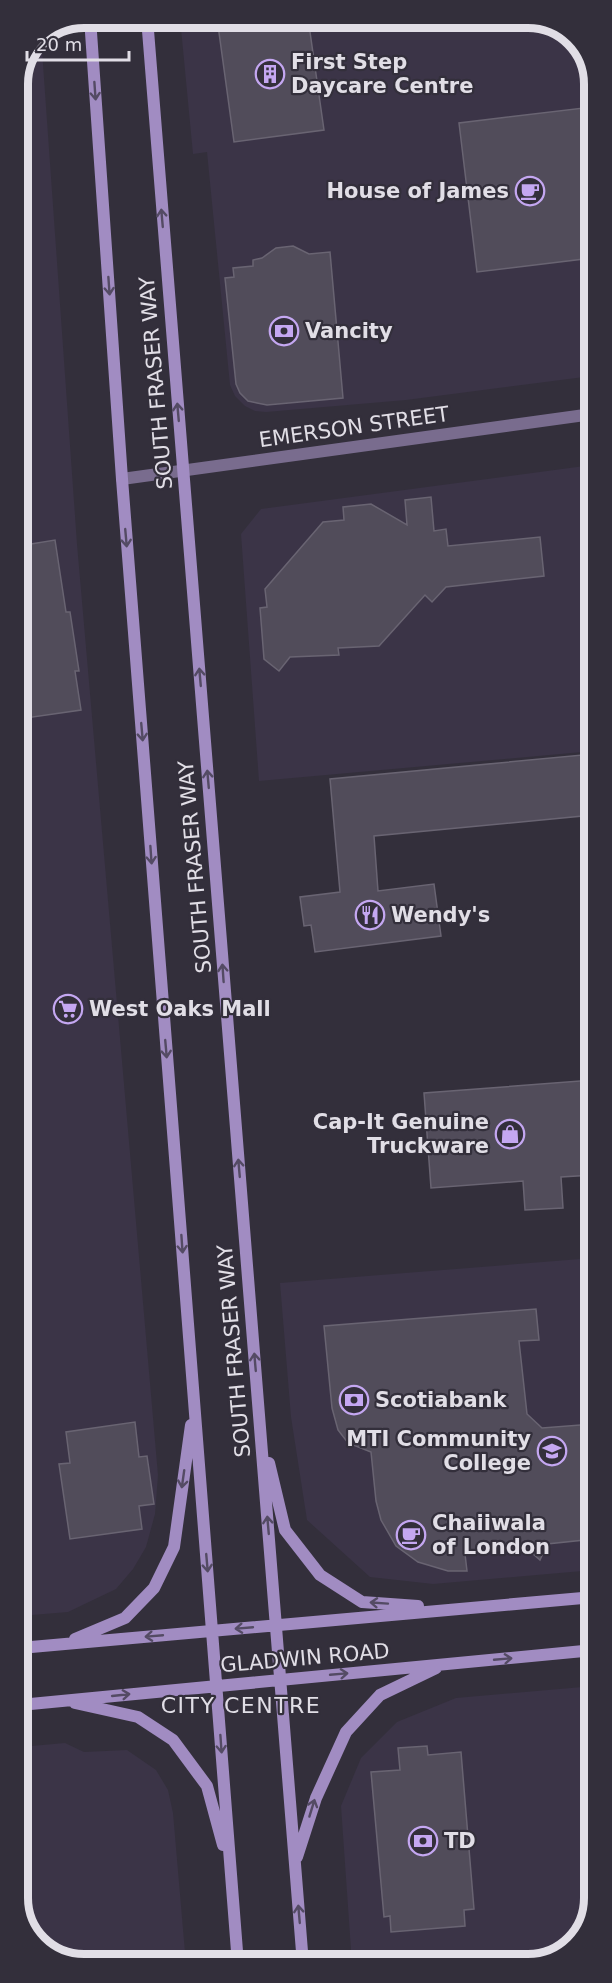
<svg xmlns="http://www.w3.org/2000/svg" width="612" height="1983" font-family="'DejaVu Sans',sans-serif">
	<rect width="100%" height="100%" fill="#332f3b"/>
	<!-- built -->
	<path fill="#3b3447" d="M180,18H533L571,34L592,67V376L406,400L266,412L255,411L245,406L235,396L230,385L207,152L193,154Z
		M41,36L77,544L158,1475L155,1514L146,1547L133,1569L116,1589L68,1612L20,1616L18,80L38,37Z
		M592,465L593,751L259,781L241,534L261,509Z
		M593,1258L594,1570L433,1584L370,1577L307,1520L291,1417L280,1283Z
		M594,1686V1899L580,1939L545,1963L352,1964L341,1806L361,1758L397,1722L456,1698Z
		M65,1743L84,1752L127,1750L156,1770L168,1790L173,1813L186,1964L79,1965L41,1949L20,1916V1747Z"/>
	<!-- building -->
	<path fill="#514c5a" stroke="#696472" stroke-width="1.5" d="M217,18H308L324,130L234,142Z
		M592,107V258L477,272L459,123Z
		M293,246L309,254L330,252L343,398L267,405L257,403L248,401L240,393L236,384L225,278L234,277L233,268L253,266V260L262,258L276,248Z
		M431,497L434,531L446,529L448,546L540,537L544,576L446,587L432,602L425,595L379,646L338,648L339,655L290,657L279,671L264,659L260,608L267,607L265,589L323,522L344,520L343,507L371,504L407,525L405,500Z
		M55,540L66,612H70L79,671H75L81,710L19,719V546Z
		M593,754V815L374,836L378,891L434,884L441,936L315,952L311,925L304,926L300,897L340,892L330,779Z
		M593,1080V1175L561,1177L563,1208L525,1210L523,1181L431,1188L424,1093Z
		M536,1309L539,1340L519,1341L527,1414L542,1428L593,1424L594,1539L547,1544L540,1560L525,1547L465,1554L467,1571H448L418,1562L396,1546L381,1520L376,1501L371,1452L348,1443L338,1430L332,1408L324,1326Z
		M135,1422L139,1457L147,1456L154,1504L139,1506L142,1529L70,1539L59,1464L70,1463L66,1432Z
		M427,1746L428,1755L461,1752L474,1909L464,1910L465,1926L391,1932L390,1916L384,1917L371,1772L400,1770L398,1748Z"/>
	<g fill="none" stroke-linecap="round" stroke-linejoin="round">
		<!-- tertiary -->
		<path stroke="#796c8e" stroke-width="12" d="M122,479L592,414"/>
		<!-- secondary -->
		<path stroke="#a18cc2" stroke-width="12" d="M90,18L122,479L238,1964
			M147,18L303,1964
			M269,1463L285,1530L320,1575L362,1602L418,1606
			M75,1639L125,1618L154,1588L174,1547L191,1425
			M20,1648L594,1597
			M75,1703L138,1717L173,1740L207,1786L223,1845
			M20,1705L594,1650
			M297,1857L316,1798L346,1732L380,1695L436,1668"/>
	</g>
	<!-- one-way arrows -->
	<defs><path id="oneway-shaft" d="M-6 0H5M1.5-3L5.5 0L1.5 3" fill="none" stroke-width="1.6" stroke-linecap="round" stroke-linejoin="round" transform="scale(1.5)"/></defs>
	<g stroke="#544b64">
		<use href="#oneway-shaft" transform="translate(95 91) rotate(86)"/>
		<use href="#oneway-shaft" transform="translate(162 218) rotate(-95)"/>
		<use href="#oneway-shaft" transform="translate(109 286) rotate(86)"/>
		<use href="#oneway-shaft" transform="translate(178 412) rotate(-95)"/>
		<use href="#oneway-shaft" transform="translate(126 538) rotate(85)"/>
		<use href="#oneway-shaft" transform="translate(200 677) rotate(-95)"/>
		<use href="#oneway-shaft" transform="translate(142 732) rotate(85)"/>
		<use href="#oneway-shaft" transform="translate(208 779) rotate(-95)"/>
		<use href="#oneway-shaft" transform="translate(151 855) rotate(86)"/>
		<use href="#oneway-shaft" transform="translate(223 973) rotate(-94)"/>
		<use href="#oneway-shaft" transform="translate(166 1049) rotate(85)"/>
		<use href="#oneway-shaft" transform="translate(239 1168) rotate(-95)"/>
		<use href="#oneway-shaft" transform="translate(182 1244) rotate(86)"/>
		<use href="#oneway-shaft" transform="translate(255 1362) rotate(-95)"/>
		<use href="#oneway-shaft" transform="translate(183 1479) rotate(98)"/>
		<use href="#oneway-shaft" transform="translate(268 1525) rotate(-95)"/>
		<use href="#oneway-shaft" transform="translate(207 1563) rotate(85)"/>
		<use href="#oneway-shaft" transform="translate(379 1603) rotate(-176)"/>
		<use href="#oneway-shaft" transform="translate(244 1628) rotate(175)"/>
		<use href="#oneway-shaft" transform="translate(154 1636) rotate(175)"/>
		<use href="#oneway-shaft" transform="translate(503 1659) rotate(-5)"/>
		<use href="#oneway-shaft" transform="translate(339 1674) rotate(-5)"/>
		<use href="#oneway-shaft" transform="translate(121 1695) rotate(-6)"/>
		<use href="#oneway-shaft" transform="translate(221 1744) rotate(86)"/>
		<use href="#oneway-shaft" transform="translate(312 1808) rotate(-73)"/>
		<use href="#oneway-shaft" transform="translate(299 1914) rotate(-95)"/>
	</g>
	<!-- icons -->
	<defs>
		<g id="building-ring" transform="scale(1.5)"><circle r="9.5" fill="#332f3b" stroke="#c4a7f1" stroke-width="1.5"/><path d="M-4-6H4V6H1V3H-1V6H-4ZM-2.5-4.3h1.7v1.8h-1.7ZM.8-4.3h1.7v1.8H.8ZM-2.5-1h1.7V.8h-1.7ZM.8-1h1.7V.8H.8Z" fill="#c4a7f1"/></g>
		<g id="cafe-ring" transform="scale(1.5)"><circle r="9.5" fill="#332f3b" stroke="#c4a7f1" stroke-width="1.5"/><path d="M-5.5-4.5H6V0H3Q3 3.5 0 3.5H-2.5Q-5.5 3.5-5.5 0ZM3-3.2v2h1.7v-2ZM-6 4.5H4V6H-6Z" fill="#c4a7f1"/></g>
		<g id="bank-ring" transform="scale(1.5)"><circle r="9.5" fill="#332f3b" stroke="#c4a7f1" stroke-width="1.5"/><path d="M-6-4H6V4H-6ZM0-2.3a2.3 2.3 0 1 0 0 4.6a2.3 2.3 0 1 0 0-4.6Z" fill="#c4a7f1"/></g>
		<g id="restaurant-ring" transform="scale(1.5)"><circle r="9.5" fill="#332f3b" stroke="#c4a7f1" stroke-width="1.5"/><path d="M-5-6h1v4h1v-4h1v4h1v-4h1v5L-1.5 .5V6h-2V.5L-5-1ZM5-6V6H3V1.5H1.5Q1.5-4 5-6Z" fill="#c4a7f1"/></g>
		<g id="supermarket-ring" transform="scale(1.5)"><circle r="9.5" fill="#332f3b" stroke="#c4a7f1" stroke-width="1.5"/><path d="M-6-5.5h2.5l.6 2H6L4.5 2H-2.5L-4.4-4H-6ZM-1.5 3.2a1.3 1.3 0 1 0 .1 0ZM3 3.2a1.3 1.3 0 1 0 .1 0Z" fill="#c4a7f1"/></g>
		<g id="shop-ring" transform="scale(1.5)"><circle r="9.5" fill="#332f3b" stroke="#c4a7f1" stroke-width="1.5"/><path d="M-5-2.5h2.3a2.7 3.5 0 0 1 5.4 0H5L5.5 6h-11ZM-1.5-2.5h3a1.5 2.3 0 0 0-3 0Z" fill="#c4a7f1"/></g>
		<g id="university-ring" transform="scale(1.5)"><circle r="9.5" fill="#332f3b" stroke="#c4a7f1" stroke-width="1.5"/><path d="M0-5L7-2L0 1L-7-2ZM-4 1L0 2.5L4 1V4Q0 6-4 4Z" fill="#c4a7f1"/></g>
	</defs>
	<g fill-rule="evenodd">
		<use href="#building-ring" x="270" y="74"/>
		<use href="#cafe-ring" x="530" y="191"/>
		<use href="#bank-ring" x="284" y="331"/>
		<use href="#restaurant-ring" x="370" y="915"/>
		<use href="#supermarket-ring" x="68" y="1009"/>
		<use href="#shop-ring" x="510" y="1134"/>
		<use href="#bank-ring" x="354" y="1400"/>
		<use href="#university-ring" x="552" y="1451"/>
		<use href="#cafe-ring" x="411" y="1535"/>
		<use href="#bank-ring" x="423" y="1841"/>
	</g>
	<g text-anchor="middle" stroke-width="4.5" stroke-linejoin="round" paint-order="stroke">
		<!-- poi labels -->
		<g font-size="21" font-weight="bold" fill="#e1dee6" stroke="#332f3b" text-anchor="start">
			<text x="291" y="69">First Step<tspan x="291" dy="24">Daycare Centre</tspan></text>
			<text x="509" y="198" text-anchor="end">House of James</text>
			<text x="305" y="338">Vancity</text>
			<text x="391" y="922">Wendy's</text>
			<text x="89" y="1016">West Oaks Mall</text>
			<text x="489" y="1129" text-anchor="end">Cap-It Genuine<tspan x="489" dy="24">Truckware</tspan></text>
			<text x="375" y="1407">Scotiabank</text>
			<text x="531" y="1446" text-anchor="end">MTI Community<tspan x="531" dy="24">College</tspan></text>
			<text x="432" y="1530">Chaiiwala<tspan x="432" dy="24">of London</tspan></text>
			<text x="444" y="1848">TD</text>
		</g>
		<!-- street labels -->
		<g font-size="21" fill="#e1dee6" stroke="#332f3b">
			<text transform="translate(156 383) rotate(-95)" y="7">SOUTH FRASER WAY</text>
			<text transform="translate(354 427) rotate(-8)" y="7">EMERSON STREET</text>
			<text transform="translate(195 867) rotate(-95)" y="7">SOUTH FRASER WAY</text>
			<text transform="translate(234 1351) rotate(-95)" y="7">SOUTH FRASER WAY</text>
			<text transform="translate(305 1658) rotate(-5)" y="7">GLADWIN ROAD</text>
		</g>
		<!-- neighbourhood labels -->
		<g font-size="22" letter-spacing="1.5" fill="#e1dee6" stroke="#332f3b">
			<text x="241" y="1713">CITY CENTRE</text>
		</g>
	</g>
	<!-- crop -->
	<path d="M0 0H612V1983H0ZM84 28H528A56 56 0 0 1 584 84V1898A56 56 0 0 1 528 1954H84A56 56 0 0 1 28 1898V84A56 56 0 0 1 84 28Z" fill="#332f3b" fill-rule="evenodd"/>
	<path fill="none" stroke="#e1dee6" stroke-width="8" d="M84 28H528A56 56 0 0 1 584 84V1898A56 56 0 0 1 528 1954H84A56 56 0 0 1 28 1898V84A56 56 0 0 1 84 28Z"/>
	<!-- scale -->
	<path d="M27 51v9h102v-9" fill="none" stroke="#e1dee6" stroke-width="3"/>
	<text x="36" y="51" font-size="18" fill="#e1dee6" stroke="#332f3b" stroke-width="4.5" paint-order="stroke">20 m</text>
</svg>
